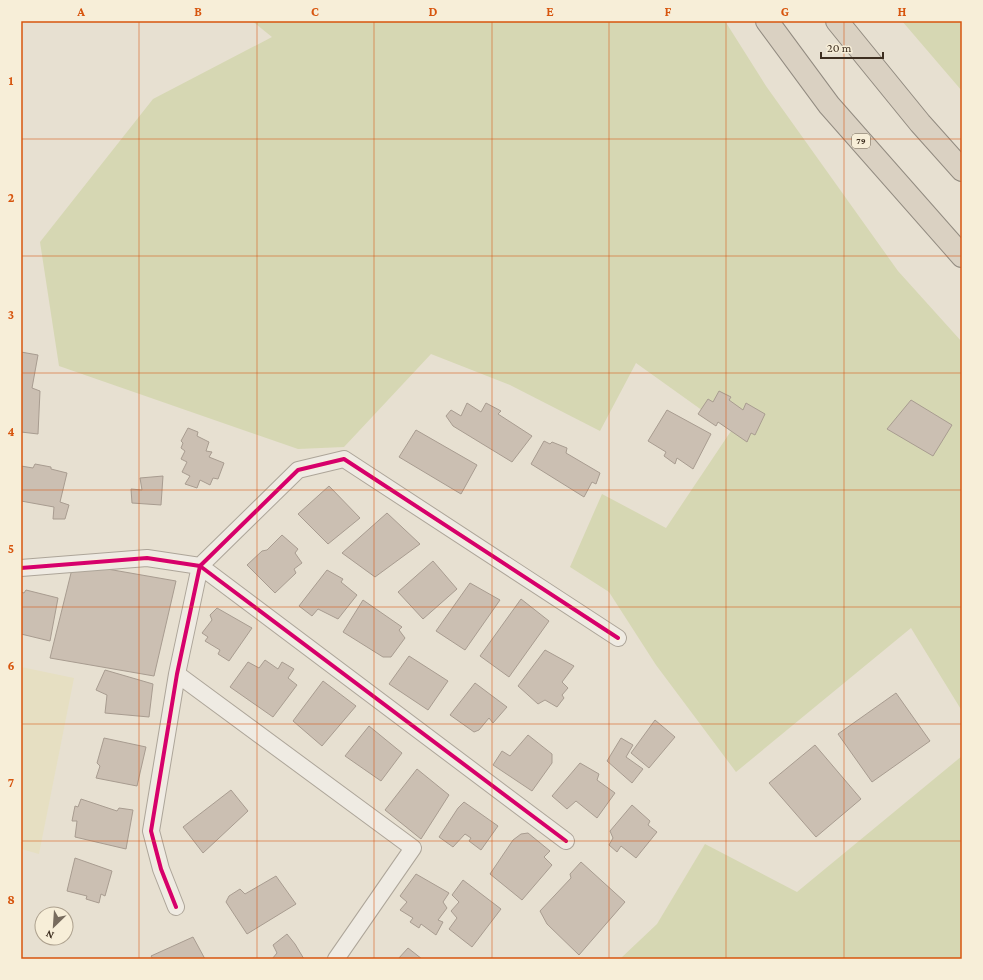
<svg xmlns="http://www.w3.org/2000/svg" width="983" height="980" font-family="'Crimson Pro',serif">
	<rect width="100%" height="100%" fill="#e7e0d1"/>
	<!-- farmland -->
	<path fill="#e6dfc2" d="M21,667L74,678L39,854L21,849Z"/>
	<!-- green -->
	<path fill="#d6d7b3" d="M252,21H725L766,86L898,271L962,342V711L911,628L736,772L656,665L609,592L570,567L602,494L666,528L731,431L636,363L600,431L510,385L431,354L344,447L298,449L59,366L40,242L153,99L272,37Z
		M902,21H962V91Z
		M962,756V959H620L657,924L705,844L797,892Z"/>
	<!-- building -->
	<path fill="#cbbfb2" stroke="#a89c90" d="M21,352L38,355L32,388L40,391L38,434L21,432Z
		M719,391L731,397L729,400L743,410L746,403L765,414L755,435L751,433L747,442L718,422L716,426L698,414L708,399L713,402Z
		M911,400L952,425L933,456L887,429Z
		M467,403L481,412L486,403L501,411L498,414L532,436L512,462L453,426L446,416L451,410L461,416Z
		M667,410L711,434L693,469L677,458L675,464L664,456L666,452L648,441Z
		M188,428L198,432L197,436L209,442L206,451L212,452L209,457L224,463L218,479L213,478L210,485L200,480L197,488L185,484L190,476L182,472L187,462L181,459L185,451L181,448L183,443L181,441Z
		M416,430L477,465L461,494L399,457Z
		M544,441L550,444L552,442L567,448L566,453L600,473L596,484L592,482L584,497L531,464Z
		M35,464L51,467V469L67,473L60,502L69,505L65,519H53L54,507L21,501V466L33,468Z
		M163,476L161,505L132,503L131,489L142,490L140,478Z
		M329,486L360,518L328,544L298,514Z
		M387,513L420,544L375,577L342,553Z
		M282,535L298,549L295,553L302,563L294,569L296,573L275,593L247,565L262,551L267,550Z
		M433,561L457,589L423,619L398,592Z
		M90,566L176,581L154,676L50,658L72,569Z
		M327,570L343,579L341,582L357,595L338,619L318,609L312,616L299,606Z
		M470,583L500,600L465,650L436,631Z
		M26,590L58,598L50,641L21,634V592L24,593Z
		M521,599L549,621L509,677L480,656Z
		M363,600L402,627L399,630L405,638L391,657H383L343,632Z
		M217,608L252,628L229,661L218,654L220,650L205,641L208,637L202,633L212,620L210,615Z
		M545,650L574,666L562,682L568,688L562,695L564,698L557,707L545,700L538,704L518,686Z
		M409,656L448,681L428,710L389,684Z
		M265,660L278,669L282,662L294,669L288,678L297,685L273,717L230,687L248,662L259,668Z
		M105,670L153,684L149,717L105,713L107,695L96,690Z
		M323,681L356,706L322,746L293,721Z
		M475,683L507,707L493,723L489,718L479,730L474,732L450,715Z
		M896,693L930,741L872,782L838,734Z
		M655,720L675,737L649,768L631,753Z
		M369,726L402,753L381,781L345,756Z
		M528,735L552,754V763L532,791L493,765L502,751L510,756Z
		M104,738L146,747L137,786L96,778L100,766L97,763Z
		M621,738L633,745L626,757L643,769L632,783L607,761Z
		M815,745L861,799L816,837L769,783Z
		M580,763L599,774L597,780L615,793L597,818L576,801L567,809L552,796Z
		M417,769L449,795L421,839L385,810Z
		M231,790L248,811L203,853L183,827Z
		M81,799L117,811L119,808L133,810L126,849L75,837L77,821H72L75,806L78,807Z
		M464,802L498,826L481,850L469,841L471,838L465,834L453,847L439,837L458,808Z
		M632,805L650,821L648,825L657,832L636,858L621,846L617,852L609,845L613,838L610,831Z
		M528,833L550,851L544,857L552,865L522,900L490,874L513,840L521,834Z
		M75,858L112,871L105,896L101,894L99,903L86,899L87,896L67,891Z
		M581,862L625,902L579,955L547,924L540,911L571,878L570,874Z
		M416,874L449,893L443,902L447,908L438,920L443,922L436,935L421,924L419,928L410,922L413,918L400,910L407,902L400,896Z
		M276,876L296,904L247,934L226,902L229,896L240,889L245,894Z
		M463,880L501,909L472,947L449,929L457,918L451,911L459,902L452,895Z
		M287,934L295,944L304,959H272L277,953L273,945Z
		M193,937L205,959H153L151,956Z
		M408,948L422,959H398Z"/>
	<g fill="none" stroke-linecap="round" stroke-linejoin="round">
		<!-- street casing -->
		<g stroke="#ada599" stroke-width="18">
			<path id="street" d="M21,568L147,558L200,566L566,841
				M177,674L413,848L336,959
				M176,907L161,869L151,831L177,674L200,566L298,470L344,459L618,638"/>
		</g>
		<!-- highway casing -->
		<g stroke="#928b80" stroke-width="24">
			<path id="highway" d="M767,21L829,105L962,256
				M837,21L920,123L962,170"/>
		</g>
		<!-- street -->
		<use href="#street" stroke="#efebe3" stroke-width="16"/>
		<!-- highway -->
		<use href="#highway" stroke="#dad1c2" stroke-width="22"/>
		<!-- cycleway casing -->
		<g stroke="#f7eed8" stroke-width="6">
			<path id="cycleway" d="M21,568L147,558L200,566L566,841
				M176,907L161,869L151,831L177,674L200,566L298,470L344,459L618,638"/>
		</g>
		<!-- cycleway -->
		<use href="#cycleway" stroke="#d6006c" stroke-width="4"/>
	</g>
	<!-- grid -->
	<path fill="none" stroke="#d7550e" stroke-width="1" stroke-opacity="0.55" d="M139,21V959M257,21V959M374,21V959M492,21V959M609,21V959M726,21V959M844,21V959M21,139H962M21,256H962M21,373H962M21,490H962M21,607H962M21,724H962M21,841H962"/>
	<g text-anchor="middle" stroke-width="4" stroke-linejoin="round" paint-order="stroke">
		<!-- shield labels -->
		<rect fill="#f7eed8" stroke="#756857" stroke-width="1" x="852" y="134" width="18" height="14" rx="3"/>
		<g font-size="9" font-weight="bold" fill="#3d2e20">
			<text x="861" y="144">79</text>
		</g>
	</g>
	<!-- border -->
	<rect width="983" height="980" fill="none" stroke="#f7eed8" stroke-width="44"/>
	<!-- north arrow -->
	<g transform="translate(54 926) rotate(205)"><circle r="19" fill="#f7eed8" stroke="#ada18e"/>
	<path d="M0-3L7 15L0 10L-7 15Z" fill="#786c5e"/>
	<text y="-6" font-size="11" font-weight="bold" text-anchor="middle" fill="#3d2e20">N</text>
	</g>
	<!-- scale -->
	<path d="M821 52v6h62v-6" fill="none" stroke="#3d2e20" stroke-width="2"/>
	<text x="827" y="52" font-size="12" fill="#3d2e20" stroke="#f7eed8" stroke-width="3" paint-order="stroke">20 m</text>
	<rect x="22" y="22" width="939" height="936" fill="none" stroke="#d7550e" stroke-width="1.5"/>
	<g font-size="13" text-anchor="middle" font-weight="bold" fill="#d7550e">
		<text x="81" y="16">A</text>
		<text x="198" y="16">B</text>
		<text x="315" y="16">C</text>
		<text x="433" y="16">D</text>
		<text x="550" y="16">E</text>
		<text x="668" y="16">F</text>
		<text x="785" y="16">G</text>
		<text x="902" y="16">H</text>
		<text x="11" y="85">1</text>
		<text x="11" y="202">2</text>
		<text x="11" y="319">3</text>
		<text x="11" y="436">4</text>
		<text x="11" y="553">5</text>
		<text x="11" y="670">6</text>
		<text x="11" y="787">7</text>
		<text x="11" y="904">8</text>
	</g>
</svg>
